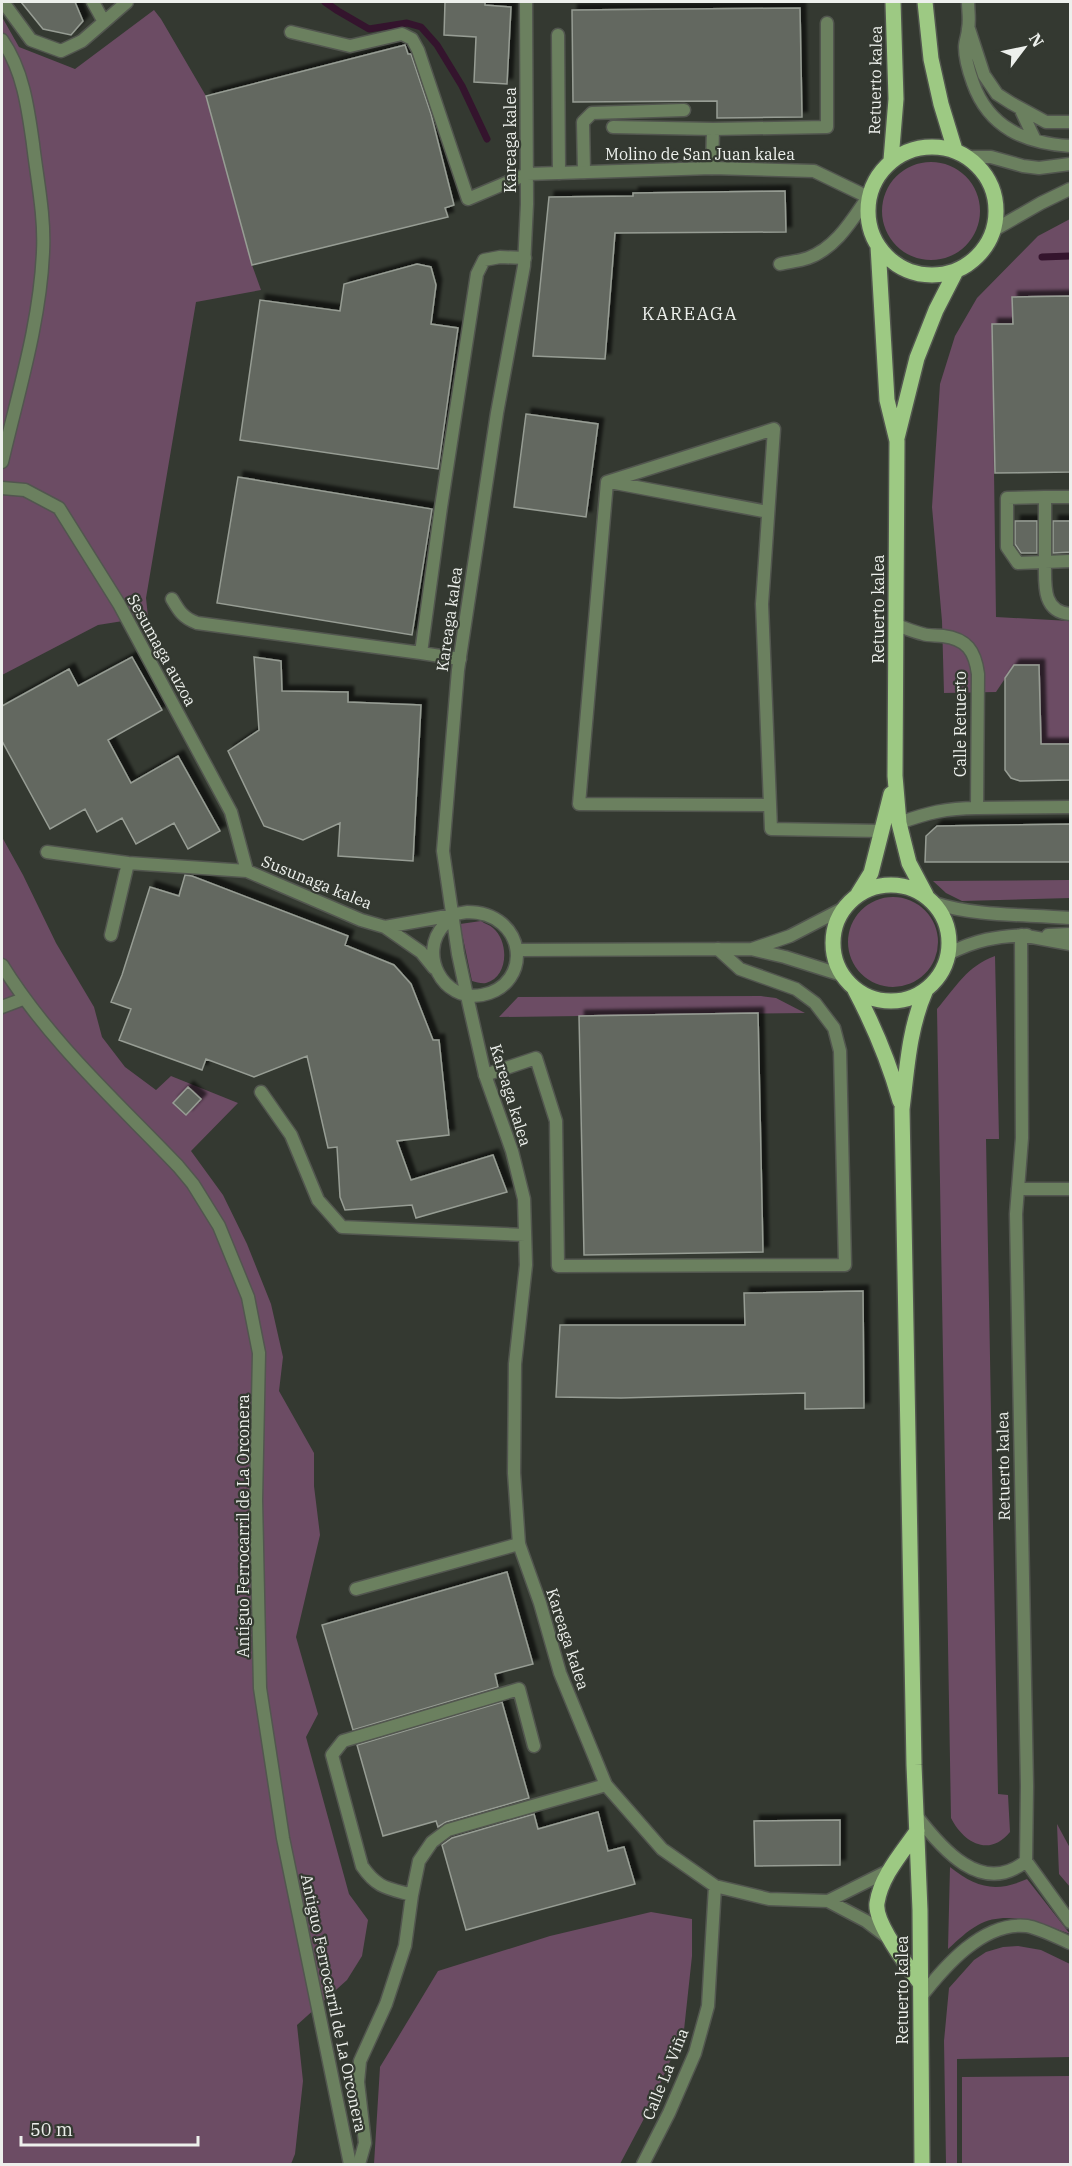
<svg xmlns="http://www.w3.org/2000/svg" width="1072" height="2166" font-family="'IBM Plex Serif',serif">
	<defs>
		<filter id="shadow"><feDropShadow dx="5.5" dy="-5.5" stdDeviation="1.5" flood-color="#0009"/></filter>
	</defs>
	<rect width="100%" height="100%" fill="#343931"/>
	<!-- green -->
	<path fill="#6c4c64" d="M154,10L161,19L206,96L252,265L261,290L196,302L146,598L148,617L98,625L2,675V17L19,47L75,69Z
		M882 211a49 49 0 1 1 98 0a49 49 0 1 1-98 0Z
		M1070,219V296L1013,297V324L992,325L996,617L1070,621V744H1041L1039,665H1014L996,692L944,693L942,621L932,507L940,384L955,336L977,298L1038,236Z
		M2,837L23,875L56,943L94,1007L102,1037L125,1067L156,1090L171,1076L238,1103L191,1151L223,1195L247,1244L271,1304L283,1357L279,1391L314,1453V1486L320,1535L296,1637L318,1714L306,1737L349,1894L368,1920L362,1956L347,1980L297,2025L303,2081L295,2154L291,2164H2Z
		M1070,880V898L962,901L946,893L933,881Z
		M848 942a45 45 0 1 1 90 0a45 45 0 1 1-90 0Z
		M481,921C485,924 490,925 493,928C509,941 509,977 486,983C482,984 476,982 472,981L460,924Z
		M995,956L999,1139H986L998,1794L1008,1795L1010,1832C989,1858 963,1842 951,1818L937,1009C956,987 967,966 995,956Z
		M761,996L776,998L805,1013L499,1017L518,997Z
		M1057,1824L1070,1848V1887L1059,1874Z
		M950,1867C976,1888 996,1893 1027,1879L1070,1934C1044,1924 1006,1909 978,1925C967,1931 958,1940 948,1949Z
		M651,1912L692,1919V1956L684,2030L648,2111L620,2164H374L380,2067L438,1971L550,1936Z
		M1018,1946L1041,1950L1070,1964V2057L957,2059V2164H946L944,2041L949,1988L974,1960L986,1952L1003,1947Z
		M1070,2076V2164H962V2077Z"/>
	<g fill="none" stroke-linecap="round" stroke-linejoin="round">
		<!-- stream -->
		<path stroke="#34142d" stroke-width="7" d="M325,2L338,11L369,29L407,23L421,27L437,45L462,86L487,139
			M1042,257L1070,256"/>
	</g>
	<!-- building -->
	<path fill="#636860" stroke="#979d94" stroke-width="1.5" filter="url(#shadow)" d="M21,2H75L83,21L71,35L43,29Z
		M445,2H485V5L511,7L507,84L474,82L476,37L444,35Z
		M800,8L802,117L717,118V101L573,102L572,10Z
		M405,45L408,54H411L431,114L454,205L445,208L448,217L252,265L206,96Z
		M785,191L786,232L615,233L605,359L533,356L549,197L633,196V193Z
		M417,264L431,267L436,285L431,324L458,328L438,469L240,440L260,300L340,311L344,284Z
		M1071,296V472L995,473L992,324H1013L1012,297Z
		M526,414L598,424L586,517L514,507Z
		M238,477L432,509L412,635L217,603Z
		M1015,521H1037V553H1021L1015,544Z
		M1053,521H1071V552L1053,553Z
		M132,657L162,710L108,740L131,783L178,756L220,831L188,849L174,823L136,844L122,818L97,832L85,809L50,829L2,741V706L69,669L78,686Z
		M254,657L281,661L282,691L348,692V702L421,705L413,861L338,856L340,823L303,840L264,826L228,751L259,730Z
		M1014,665H1039L1041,744H1071V780L1020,781L1011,778L1005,770V678Z
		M1071,824V862H925L926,836L937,826Z
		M185,875L192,876L348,936L345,945L394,965L411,984L433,1040H439L449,1135L397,1141L411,1180L493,1155L507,1192L416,1218L412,1205L345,1210L340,1197L337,1147L328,1148L307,1056L254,1077L206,1059L202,1070L119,1040L131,1009L111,1002L122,975L150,887L179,896Z
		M758,1013L763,1252L584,1255L579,1016Z
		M188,1087L201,1099L186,1115L173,1103Z
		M863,1291L864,1408L805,1409V1393L621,1398L556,1397L560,1325H745L744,1293Z
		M507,1572L533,1664L495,1674L498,1687L353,1730L322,1625Z
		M502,1702L529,1798L446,1822L438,1827L436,1821L383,1836L357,1745Z
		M598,1812L608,1851L624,1847L635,1884L466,1930L442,1845L452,1838L534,1814L538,1829Z
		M840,1820V1865L755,1866L754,1821Z"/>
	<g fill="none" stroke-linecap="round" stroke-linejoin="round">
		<!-- service casing -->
		<g stroke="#52564f" stroke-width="15">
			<path id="service" d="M968,2C968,10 970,20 968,29C968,35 965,41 965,47C965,59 969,72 973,83C989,128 1025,143 1070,146
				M969,29L984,75L997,94L1011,103L1046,122H1070
				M291,32L350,46L402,34L412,39L418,50L468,199L527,174
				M558,35L559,173
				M1020,108L1035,140
				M613,127L713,129
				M712,168L713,129L827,127V23
				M584,172L583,122L592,113L684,110
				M780,264C789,262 800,261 808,258C836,248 852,220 868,197
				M610,482L768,512
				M1045,497L1007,498V547L1018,563L1045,562C1045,584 1042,612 1070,614
				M1070,497H1045V562L1070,561
				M172,599C179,611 183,618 197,623L421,653
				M460,659L421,653L441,507L477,274L484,260L500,257L525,258
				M770,805L579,804L607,482L774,429L762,604L771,829L883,831
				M2,1007L23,999
				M485,1075L536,1058L556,1121L558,1266L845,1265L840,1051L834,1028L815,1003L796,989L740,969L718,949
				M1018,1189H1070
				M356,1589L519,1544
				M412,1895C387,1888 377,1888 362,1866L332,1755L343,1741L519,1689L534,1746
				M359,2164L365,2143L358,2082L360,2061L386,2004L405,1946L412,1895L419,1861L432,1842L448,1830L606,1785"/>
		</g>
		<!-- minor casing -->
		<g stroke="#52564f" stroke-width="15">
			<path id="minor" d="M3,2L31,40L61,51L82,41L127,2
				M93,2L104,22
				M526,2L527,204L524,266L497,413L458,670L443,851L458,954L469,1005L485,1075L512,1151L524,1199L526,1265L515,1364L514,1473L519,1544L540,1603L560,1673L606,1785L662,1849L715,1886L769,1899L828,1901L866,1921L887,1937
				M2,40C23,70 28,108 33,144C37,179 45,216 43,252C40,323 18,393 2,462
				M968,157H991L1023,166L1039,168L1070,164
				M527,174L712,168L814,171L868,197
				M994,230L1041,203L1070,189
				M2,488L25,490L59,508L119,604L231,812L247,871
				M896,625C905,628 914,632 923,634C929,636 936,635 943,636C967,639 975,651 978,674L977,808C946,808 927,813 899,823
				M977,808L1070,807
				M47,852L128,863
				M934,903C978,917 1025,914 1070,918
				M467,912C527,912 534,985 482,995C442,1002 418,953 444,925C446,922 450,917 453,915C457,913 463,913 467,912Z
				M111,935L128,863L247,871L361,920L385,927
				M1048,935L1070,934
				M752,949L790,936L844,908
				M518,950L751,949L785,957L842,975
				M948,954C975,940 997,936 1027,935
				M2,965C49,1041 117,1102 178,1166L193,1184L219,1226L248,1297L259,1353L256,1500L260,1688L283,1838L350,2164
				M434,968L421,952L385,927L453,915
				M261,1092L291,1135L318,1200L342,1227L525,1235
				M916,1815C941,1848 982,1897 1026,1861L1027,1786L1016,1214L1022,1138L1021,935L1070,944
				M1026,1861L1070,1922
				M828,1901L888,1871
				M920,1998C944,1967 983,1921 1027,1926C1039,1928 1059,1938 1070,1943
				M643,2164L669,2113L695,2053L708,2006L715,1886"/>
		</g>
		<!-- primary casing -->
		<g stroke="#52564f" stroke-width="18">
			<path id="primary" d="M925,2L931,59L941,104L955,150
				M868 211a64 64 0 1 1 128 0a64 64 0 1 1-128 0Z
				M891,160L896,99L893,2
				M878,246L887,400L897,441L895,776L899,823L909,863L926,895
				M897,438L917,358L936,310L956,271
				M833 943a58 58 0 1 1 116 0a58 58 0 1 1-116 0Z
				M858,894L871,873L891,794
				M855,990C874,1026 889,1062 900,1101
				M917,1831C902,1853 881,1876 877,1903C874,1922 908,1967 920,1983
				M922,2164L920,1910L914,1765L902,1109C907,1069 909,1029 925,992"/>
		</g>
		<!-- service -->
		<use href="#service" stroke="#6b805f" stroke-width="12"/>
		<!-- minor -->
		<use href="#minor" stroke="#6b805f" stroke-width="12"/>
		<!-- primary -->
		<use href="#primary" stroke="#9dc983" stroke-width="15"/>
	</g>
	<g text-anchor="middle" stroke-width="4.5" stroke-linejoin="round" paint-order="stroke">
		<!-- street labels -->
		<g font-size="16" fill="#edf0ec" stroke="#343931">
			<text transform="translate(875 80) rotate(-89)" y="6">Retuerto kalea</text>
			<text transform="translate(510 140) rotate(-90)" y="6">Kareaga kalea</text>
			<text x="700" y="160">Molino de San Juan kalea</text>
			<text transform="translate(878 609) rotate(-90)" y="6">Retuerto kalea</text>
			<text transform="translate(449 619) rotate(-82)" y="6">Kareaga kalea</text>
			<text transform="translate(162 650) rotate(61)" y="6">Sesumaga auzoa</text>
			<text transform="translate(960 724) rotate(-90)" y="6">Calle Retuerto</text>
			<text transform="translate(317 882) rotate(22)" y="6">Susunaga kalea</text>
			<text transform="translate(511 1095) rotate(73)" y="6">Kareaga kalea</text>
			<text transform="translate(1003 1466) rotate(-91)" y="6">Retuerto kalea</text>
			<text transform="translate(243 1526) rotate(-90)" y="6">Antiguo Ferrocarril de La Orconera</text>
			<text transform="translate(568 1639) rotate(72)" y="6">Kareaga kalea</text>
			<text transform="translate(902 1990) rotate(-90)" y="6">Retuerto kalea</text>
			<text transform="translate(334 2003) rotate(78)" y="6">Antiguo Ferrocarril de La Orconera</text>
			<text transform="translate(665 2074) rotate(-68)" y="6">Calle La Viña</text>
		</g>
		<!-- neighbourhood labels -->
		<g font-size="18" letter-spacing="1.5" fill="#edf0ec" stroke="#343931">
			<text x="690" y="320">KAREAGA</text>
		</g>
	</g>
	<!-- border -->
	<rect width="1072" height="2166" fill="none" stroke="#edf0ec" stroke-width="6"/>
	<!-- north arrow -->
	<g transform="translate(1024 48) rotate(58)" stroke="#343931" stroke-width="4.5" paint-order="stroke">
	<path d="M0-4.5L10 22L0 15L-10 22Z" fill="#edf0ec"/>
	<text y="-9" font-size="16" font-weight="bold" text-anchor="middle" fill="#edf0ec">N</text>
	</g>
	<!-- scale -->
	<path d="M21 2136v9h177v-9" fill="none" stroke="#edf0ec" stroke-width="3"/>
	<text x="30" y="2136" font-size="18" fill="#edf0ec" stroke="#343931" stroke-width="4.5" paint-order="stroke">50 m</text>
</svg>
